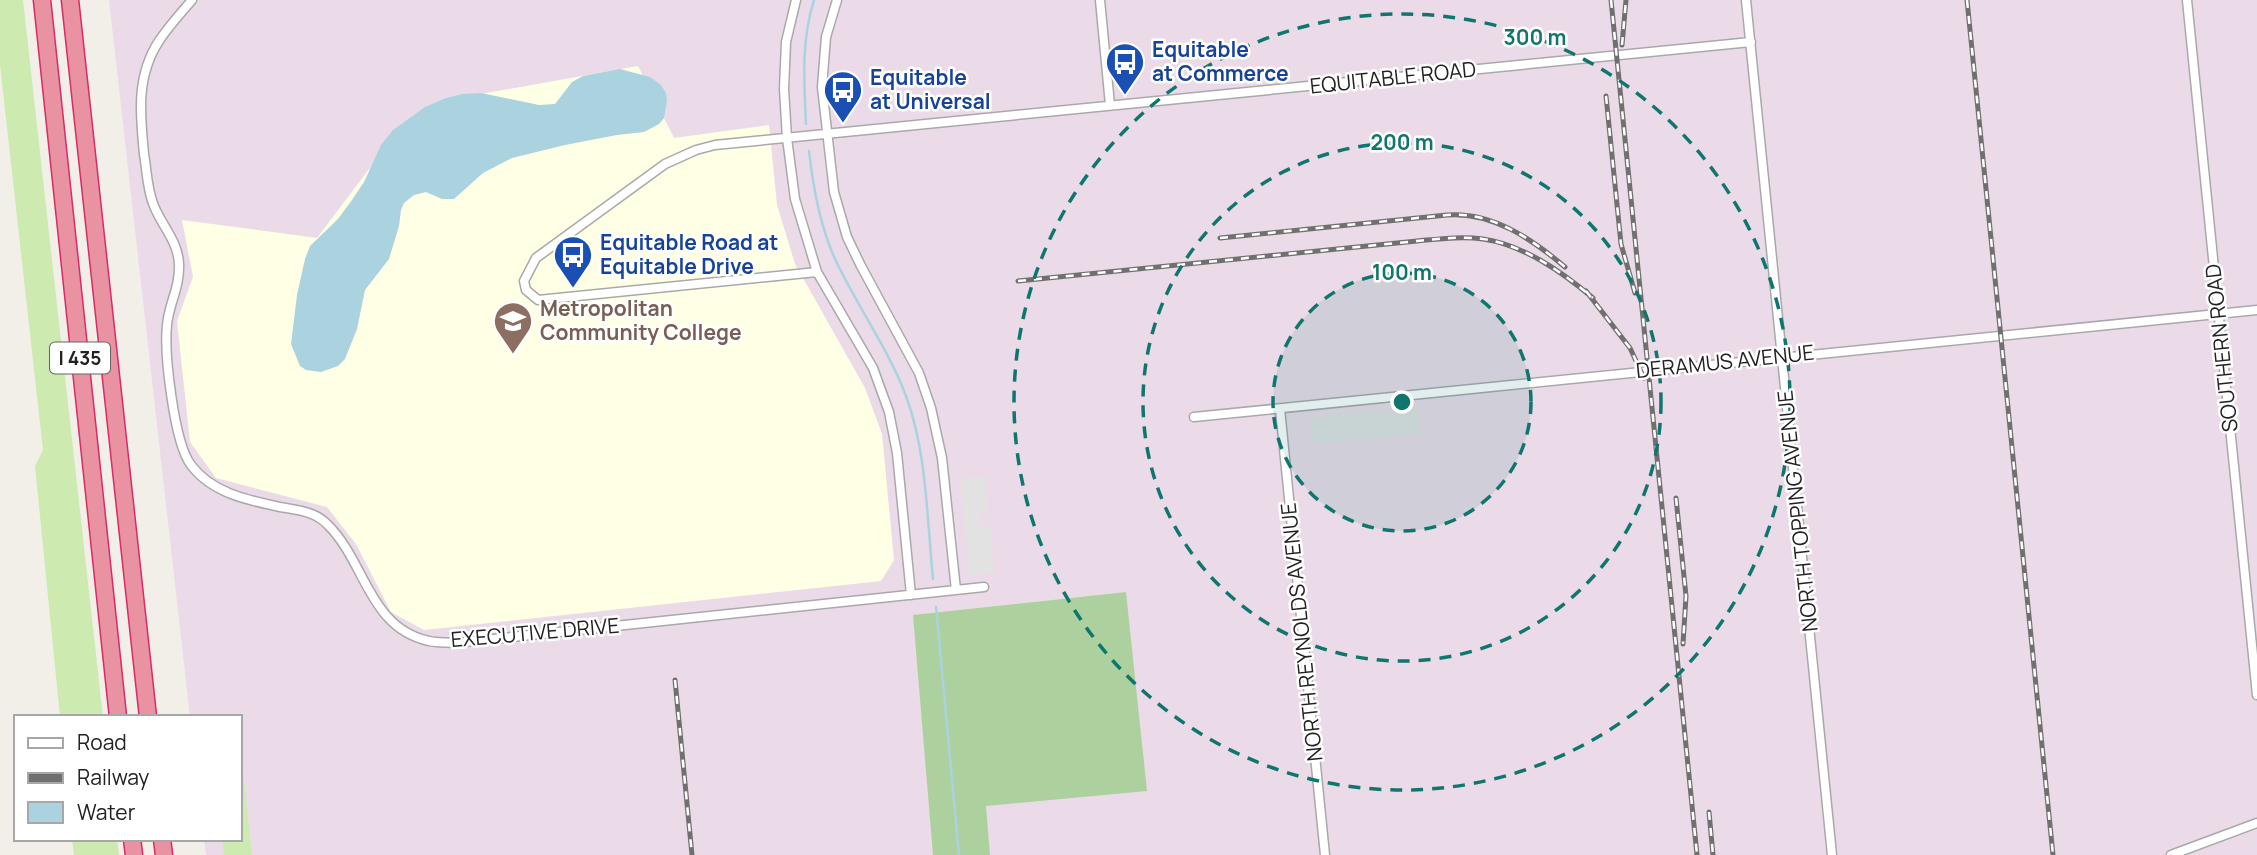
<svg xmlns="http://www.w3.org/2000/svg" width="2257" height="855" font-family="Manrope,sans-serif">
	<rect width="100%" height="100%" fill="#f2efe9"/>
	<!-- industrial -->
	<path fill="#ebdbe8" d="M109,0H2257V855H206L204,839H240V717H190Z"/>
	<!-- education -->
	<path fill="#ffffe5" d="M638,66L674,138L769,125L777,205L795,264L865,388L882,434L894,560L881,581L424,630L391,612L356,544L327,507L216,478L190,442L177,321L193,277L182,220L317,238L400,128L453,99Z"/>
	<!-- grass -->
	<path fill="#cdebb0" d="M0,0H23L103,717H60L35,466L43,450L0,65Z
		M240,742L252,855H224L222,839H240Z
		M72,839H117L119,855H74Z"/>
	<!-- forest -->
	<path fill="#add19e" d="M1126,592L1147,791L986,806L990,855H933L913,615Z"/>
	<!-- parking -->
	<path fill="#e2e2e2" d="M1418,407L1420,434L1314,444L1311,418Z
		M985,476L988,512L980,513L981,527L990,526L994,573L969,575L960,479Z"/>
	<!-- water -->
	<path fill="#aad3df" d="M620,69L650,77L661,85L666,93L667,101L664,118L659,124L644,132L617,135L565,145L512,158L483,173L454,199H442L426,192L414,195L404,203L401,210L399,226L389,259L365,290L357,329L345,359L338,366L321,372L306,370L300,366L291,344L297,295L305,259L310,246L338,219L352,200L364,182L381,145L393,130L425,107L446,98L463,94L481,93L539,105L555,104L572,82L583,76Z"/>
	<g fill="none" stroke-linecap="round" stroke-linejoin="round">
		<!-- stream -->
		<path stroke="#aad3df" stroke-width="2.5" d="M806,124C804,82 801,41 814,0
			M809,151C813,187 820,226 835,259C857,306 888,348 906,396C927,452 927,520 933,579
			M936,607L959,855"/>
		<!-- street casing -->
		<g stroke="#a9a9a9" stroke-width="11">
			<path id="street" d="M192,0C181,13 168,27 159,41C136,76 140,114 144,154C147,171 147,190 154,206C162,226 178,241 179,264C180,288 169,303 167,325C164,353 174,443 191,465C212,493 247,500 280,507C297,510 315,511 328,525C366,563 369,628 429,641C437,643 447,642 455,643L984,587
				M796,0L786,42L784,89L787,138L795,199L817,272L873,368L889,412L897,453L911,595
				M837,0L826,37L822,87L834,192L847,237L861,266L919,373L931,408L942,458L956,590
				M1100,0L1110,105
				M1746,0L1832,855
				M2187,0L2257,695
				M817,272L538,300L526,290L524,281L536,258L665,164L696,150L715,145L1751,42
				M1280,409L1325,855
				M1194,417L2257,310
				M2171,855L2257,823"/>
		</g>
		<!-- highway casing -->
		<g stroke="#dc2a67" stroke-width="19">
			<path id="highway" d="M42,0L118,717
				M70,0L148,717
				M132,839L134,855
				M162,839L164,855"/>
		</g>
		<!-- street -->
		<use href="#street" stroke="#fff" stroke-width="8"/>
		<!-- highway -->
		<use href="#highway" stroke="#e892a2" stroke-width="16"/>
		<!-- rail casing -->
		<g stroke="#707070" stroke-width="5">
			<path id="rail" d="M1611,0L1697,855
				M1967,0L2053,855
				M1622,45L1626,0
				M1606,96L1621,244L1635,293
				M1220,238L1447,215C1492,211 1533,240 1565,267
				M1018,281L1417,241C1439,239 1461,236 1483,239C1524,245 1562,272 1593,298
				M1586,291L1630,348L1644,378
				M1676,498L1686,596L1683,644
				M675,680L692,855
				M1709,812L1713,855"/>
		</g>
		<!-- rail -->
		<use href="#rail" stroke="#fff" stroke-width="2.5" stroke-dasharray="8" stroke-linecap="butt"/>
	</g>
	<!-- distance rings -->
	<circle cx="1402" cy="402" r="129" fill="#0f766e" fill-opacity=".12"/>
	<g fill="none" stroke="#0f766e" stroke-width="3.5" stroke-dasharray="12 9">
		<circle cx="1402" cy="402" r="129"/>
		<circle cx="1402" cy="402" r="259"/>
		<circle cx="1402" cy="402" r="388"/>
	</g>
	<!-- icons -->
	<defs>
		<g id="bus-pin" transform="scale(2.0125)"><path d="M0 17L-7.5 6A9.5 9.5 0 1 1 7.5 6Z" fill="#1a4fb4" stroke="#fff"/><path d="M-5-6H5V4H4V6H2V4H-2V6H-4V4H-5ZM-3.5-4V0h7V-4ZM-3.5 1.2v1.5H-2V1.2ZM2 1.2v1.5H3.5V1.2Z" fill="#fff"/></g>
		<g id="university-pin" transform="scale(2.0125)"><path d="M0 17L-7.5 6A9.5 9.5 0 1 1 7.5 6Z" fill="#8d6e63" stroke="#fff"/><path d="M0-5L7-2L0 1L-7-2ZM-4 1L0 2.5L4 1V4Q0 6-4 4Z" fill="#fff"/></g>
	</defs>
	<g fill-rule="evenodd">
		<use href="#bus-pin" x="1125" y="62"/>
		<use href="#bus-pin" x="843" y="90"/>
		<use href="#bus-pin" x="573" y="255"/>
		<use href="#university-pin" x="513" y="321"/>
	</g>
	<g text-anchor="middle" stroke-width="5" stroke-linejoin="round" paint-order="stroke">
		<!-- shield labels -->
		<rect fill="#fff" stroke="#646464" stroke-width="2" x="50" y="342.5" width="60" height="31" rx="5"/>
		<g font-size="19" font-weight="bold" fill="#222">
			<text x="80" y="365">I 435</text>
		</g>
		<!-- transit labels -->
		<g font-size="21" font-weight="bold" fill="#164399" stroke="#fff" text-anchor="start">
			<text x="1152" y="57">Equitable<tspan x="1152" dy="24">at Commerce</tspan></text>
			<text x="870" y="85">Equitable<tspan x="870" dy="24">at Universal</tspan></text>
			<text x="600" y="250">Equitable Road at<tspan x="600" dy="24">Equitable Drive</tspan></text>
		</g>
		<!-- street labels -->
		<g font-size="21" fill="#222" stroke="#fff">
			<text transform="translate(1393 78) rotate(-6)" y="7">EQUITABLE ROAD</text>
			<text transform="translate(2222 348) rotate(-96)" y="7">SOUTHERN ROAD</text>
			<text transform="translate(1725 362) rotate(-6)" y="7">DERAMUS AVENUE</text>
			<text transform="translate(1798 511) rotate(-96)" y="7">NORTH TOPPING AVENUE</text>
			<text transform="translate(1302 632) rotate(-96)" y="7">NORTH REYNOLDS AVENUE</text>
			<text transform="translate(535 633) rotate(-5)" y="7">EXECUTIVE DRIVE</text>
		</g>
		<!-- education labels -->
		<g font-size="21" font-weight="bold" fill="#785e54" stroke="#fff" text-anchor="start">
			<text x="540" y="316">Metropolitan<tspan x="540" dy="24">Community College</tspan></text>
		</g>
	</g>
	<circle cx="1402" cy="402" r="10" fill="#0f766e" stroke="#fff" stroke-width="3.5"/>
	<g font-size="21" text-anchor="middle" font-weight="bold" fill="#0f766e" stroke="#fff" stroke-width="5" stroke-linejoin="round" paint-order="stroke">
		<text x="1535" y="45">300 m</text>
		<text x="1402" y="150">200 m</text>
		<text x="1402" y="280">100 m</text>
	</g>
	<!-- legend -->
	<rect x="14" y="715" width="228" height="126" fill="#ffffff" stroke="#a7a7a7" stroke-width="2"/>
	<rect x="28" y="738" width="35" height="10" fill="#ffffff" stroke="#a7a7a7" stroke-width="2"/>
	<text x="77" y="750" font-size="21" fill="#222222">Road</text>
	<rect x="28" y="773" width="35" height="10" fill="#707070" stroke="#a7a7a7" stroke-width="2"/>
	<text x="77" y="785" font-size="21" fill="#222222">Railway</text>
	<rect x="28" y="802" width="35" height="21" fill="#aad3df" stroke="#a7a7a7" stroke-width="2"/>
	<text x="77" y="820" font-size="21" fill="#222222">Water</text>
</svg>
